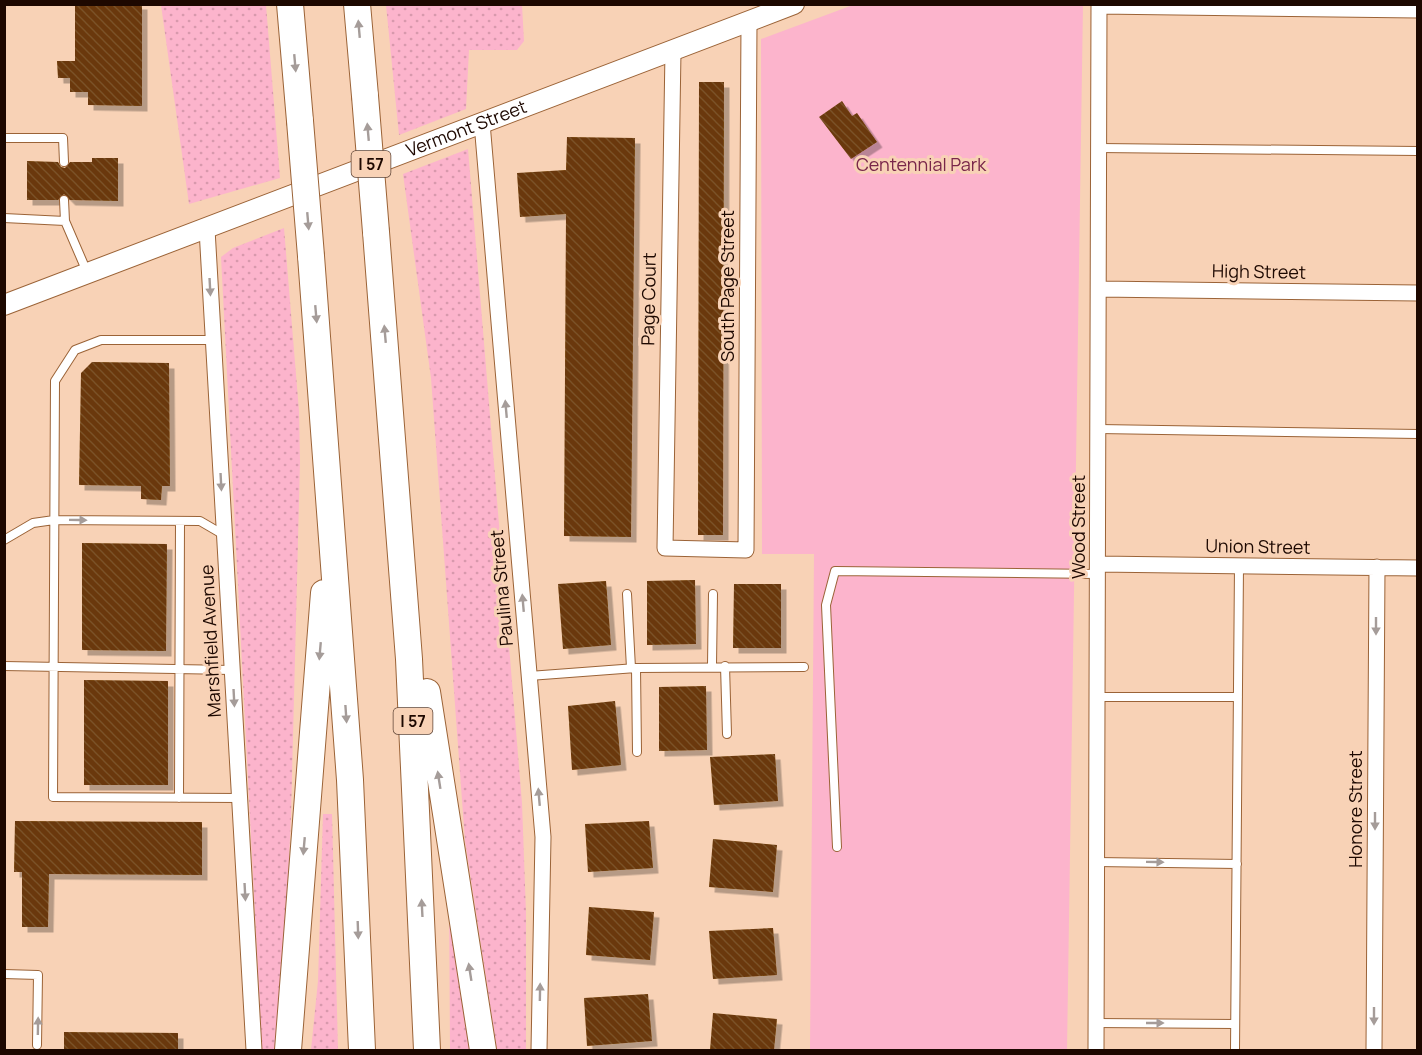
<svg xmlns="http://www.w3.org/2000/svg" width="1422" height="1055" font-family="Manrope,sans-serif">
	<defs>
		<pattern id="grass-dots" width="8" height="8" patternUnits="userSpaceOnUse" patternTransform="scale(1.5)"><rect width="8" height="8" fill="#fcb4cc"/><path d="M2 2h.1M6 6h.1" fill="none" stroke="#d899ad" stroke-width="1.8" stroke-linecap="round"/></pattern>
		<pattern id="building-back-hatch" width="6" height="6" patternUnits="userSpaceOnUse" patternTransform="scale(1.5)"><rect width="6" height="6" fill="#6a3807"/><path d="M-1 5l2 2M0 0l6 6M5-1l2 2" fill="none" stroke="#7a5129"/></pattern>
		<filter id="shadow"><feDropShadow dx="5.5" dy="5.5" stdDeviation="0" flood-color="#0004"/></filter>
	</defs>
	<rect width="100%" height="100%" fill="#f8d2b6"/>
	<!-- grass -->
	<path fill="url(#grass-dots)" d="M161,5H266L280,178L189,204Z
		M386,5H522L524,41L517,50H469L466,109L399,135Z
		M468,149L522,803L526,913V1050H497L465,841L431,378L403,174Z
		M284,228L299,411L300,462L291,816L280,1050H262L221,257L233,248Z
		M323,814H332L338,1050H311L318,981Z
		M449,892L475,1050H450Z"/>
	<!-- park -->
	<path fill="#fcb4cc" d="M853,5H1083L1067,1050H810L814,554H762L761,39Z"/>
	<!-- building -->
	<path fill="url(#building-back-hatch)" filter="url(#shadow)" d="M75,4H142V106L88,105V92H70V78H58L57,61H75Z
		M699,82H724L723,535H698Z
		M842,101L852,116L857,113L877,142L851,159L819,117Z
		M567,137L635,138L631,537L564,536L566,214L520,217L517,173L566,170Z
		M92,158H118V201L70,200L64,194L58,200H27V161L58,162L61,167L65,168L70,162H92Z
		M92,362L169,363L170,486H162L161,500L141,499V486L79,485L81,373Z
		M82,543L167,544L166,651L82,650Z
		M695,580L696,644L647,645V581Z
		M606,581L611,645L563,649L558,584Z
		M734,584H781V648H733Z
		M84,680L168,681V785H84Z
		M706,686L707,750L659,751V687Z
		M615,701L621,765L572,770L568,706Z
		M775,754L778,801L714,805L710,757Z
		M15,821L202,822V875L49,874L48,927H22V872H14Z
		M649,821L653,868L588,872L585,824Z
		M713,839L777,845L773,892L709,887Z
		M589,907L654,912L650,960L586,955Z
		M773,928L777,975L713,979L709,931Z
		M648,994L652,1041L587,1046L584,998Z
		M713,1013L777,1019L774,1050H710Z
		M64,1032L178,1033V1050H64Z"/>
	<g fill="none" stroke-linecap="round" stroke-linejoin="round">
		<!-- lane casing -->
		<g stroke="#9b6337" stroke-width="10">
			<path id="lane" d="M4,138H63L64,162
				M1099,148L1418,151
				M64,200L65,221
				M4,218L65,221L87,272
				M213,340H101L75,350L55,381L53,797L239,798
				M1099,429L1418,434
				M4,540L33,523L54,520L200,521L224,535
				M627,594L631,668
				M712,665L713,594
				M4,666L232,670
				M725,666L727,734
				M636,668L637,752
				M529,676L636,668L804,667
				M1098,697H1238
				M179,798L180,521
				M837,847L826,605L835,571L1098,574
				M1097,862L1237,864
				M4,974L38,975L37,1045
				M1096,1023L1235,1024
				M1235,1050L1239,566"/>
		</g>
		<!-- street casing -->
		<g stroke="#9b6337" stroke-width="17">
			<path id="street" d="M1099,6L1418,10
				M673,51L665,548L746,550L749,22
				M482,123L543,837L539,1050
				M207,229L254,1050
				M1099,289L1418,293
				M1098,564L1418,568
				M1096,1050L1099,4
				M1374,1050L1377,567"/>
		</g>
		<!-- secondary casing -->
		<g stroke="#9b6337" stroke-width="22">
			<g id="secondary">
				<path id="s1" d="M4,305L794,4"/>
			</g>
		</g>
		<!-- highway casing -->
		<g stroke="#9b6337" stroke-width="28">
			<path id="highway" d="M290,4L300,121
				M357,4L365,96
				M376,232L409,659L427,1050
				M311,256L350,780L362,1050
				M427,692L483,1050
				M288,1050L324,593"/>
		</g>
		<!-- lane -->
		<use href="#lane" stroke="#fff" stroke-width="8"/>
		<!-- street -->
		<use href="#street" stroke="#fff" stroke-width="15"/>
		<!-- secondary -->
		<use href="#secondary" stroke="#fff" stroke-width="20"/>
		<!-- highway -->
		<use href="#highway" stroke="#fff" stroke-width="26"/>
		<!-- highway-bridge casing -->
		<g stroke="#9b6337" stroke-width="28" stroke-linecap="butt">
			<path id="highway-bridge" d="M365,96L376,232
				M300,121L311,256"/>
		</g>
		<!-- highway-bridge -->
		<use href="#highway-bridge" stroke="#fff" stroke-width="26"/>
	</g>
	<!-- one-way arrows -->
	<defs><path id="oneway-solid" d="M-6-.8H1V-3.2L6.5 0L1 3.2V.8H-6Z" transform="scale(1.5)"/></defs>
	<g fill="#a59c99">
		<use href="#oneway-solid" transform="translate(359 29) rotate(-95)"/>
		<use href="#oneway-solid" transform="translate(295 63) rotate(85)"/>
		<use href="#oneway-solid" transform="translate(368 132) rotate(-95)"/>
		<use href="#oneway-solid" transform="translate(308 221) rotate(85)"/>
		<use href="#oneway-solid" transform="translate(210 287) rotate(87)"/>
		<use href="#oneway-solid" transform="translate(316 314) rotate(85)"/>
		<use href="#oneway-solid" transform="translate(385 334) rotate(-95)"/>
		<use href="#oneway-solid" transform="translate(506 409) rotate(-95)"/>
		<use href="#oneway-solid" transform="translate(221 482) rotate(87)"/>
		<use href="#oneway-solid" transform="translate(78 520) rotate(1)"/>
		<use href="#oneway-solid" transform="translate(523 603) rotate(-95)"/>
		<use href="#oneway-solid" transform="translate(1376 626) rotate(90)"/>
		<use href="#oneway-solid" transform="translate(320 651) rotate(95)"/>
		<use href="#oneway-solid" transform="translate(234 698) rotate(87)"/>
		<use href="#oneway-solid" transform="translate(346 714) rotate(86)"/>
		<use href="#oneway-solid" transform="translate(439 780) rotate(-99)"/>
		<use href="#oneway-solid" transform="translate(539 797) rotate(-95)"/>
		<use href="#oneway-solid" transform="translate(1375 821) rotate(90)"/>
		<use href="#oneway-solid" transform="translate(304 846) rotate(95)"/>
		<use href="#oneway-solid" transform="translate(1155 862) rotate(1)"/>
		<use href="#oneway-solid" transform="translate(245 892) rotate(87)"/>
		<use href="#oneway-solid" transform="translate(422 908) rotate(-93)"/>
		<use href="#oneway-solid" transform="translate(358 930) rotate(88)"/>
		<use href="#oneway-solid" transform="translate(470 972) rotate(-99)"/>
		<use href="#oneway-solid" transform="translate(540 992) rotate(-89)"/>
		<use href="#oneway-solid" transform="translate(1374 1016) rotate(90)"/>
		<use href="#oneway-solid" transform="translate(1155 1023)"/>
		<use href="#oneway-solid" transform="translate(38 1026) rotate(-89)"/>
	</g>
	<g text-anchor="middle" stroke-width="6" stroke-linejoin="round" paint-order="stroke">
		<!-- shield labels -->
		<g fill="#f8d2b6" stroke="#5f4537" stroke-width="1.5">
			<rect x="351.5" y="151" width="39" height="26" rx="4.5"/>
			<rect x="393.5" y="708" width="39" height="26" rx="4.5"/>
		</g>
		<g font-size="16" font-weight="bold" fill="#1d0800">
			<text x="371" y="170">I 57</text>
			<text x="413" y="727">I 57</text>
		</g>
		<!-- street labels -->
		<g font-size="18" fill="#1d0800" stroke="#f8d2b6">
			<text dy="6" stroke="none"><textPath href="#s1" startOffset="495">Vermont Street</textPath></text>
			<text transform="translate(1259 272) rotate(1)" y="6">High Street</text>
			<text transform="translate(728 286) rotate(-90)" y="6">South Page Street</text>
			<text transform="translate(649 299) rotate(-89)" y="6">Page Court</text>
			<text transform="translate(1079 527) rotate(-90)" y="6">Wood Street</text>
			<text transform="translate(1258 547) rotate(1)" y="6">Union Street</text>
			<text transform="translate(502 588) rotate(-95)" y="6">Paulina Street</text>
			<text transform="translate(211 641) rotate(-93)" y="6">Marshfield Avenue</text>
			<text transform="translate(1356 809) rotate(-90)" y="6">Honore Street</text>
		</g>
		<!-- park labels -->
		<g font-size="18" fill="#79264a" stroke="#f8d2b6">
			<text x="921" y="171">Centennial Park</text>
		</g>
	</g>
	<!-- border -->
	<rect width="1422" height="1055" fill="none" stroke="#1d0800" stroke-width="12"/>
</svg>
